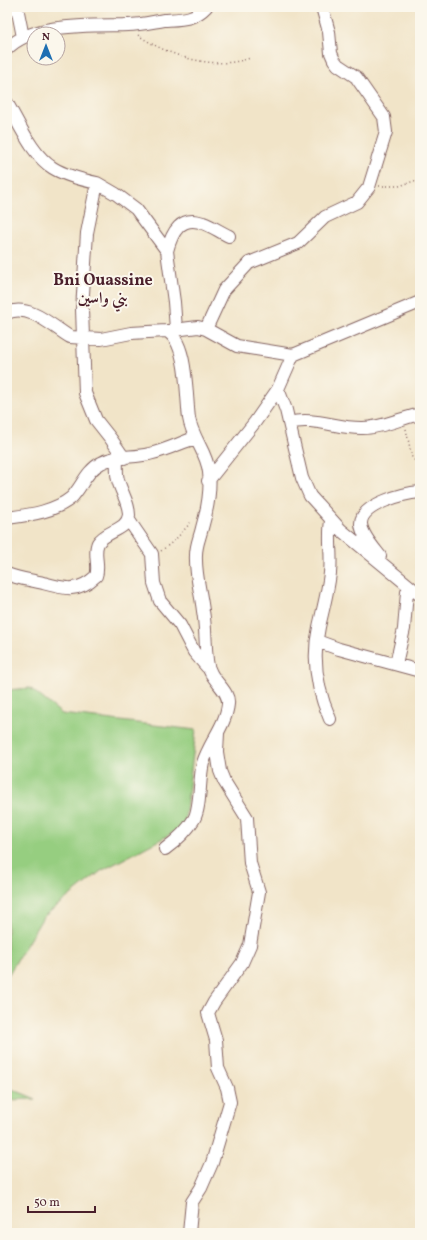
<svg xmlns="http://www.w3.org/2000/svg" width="427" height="1240" font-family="Vollkorn,Amiri,serif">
	<rect width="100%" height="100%" fill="#fbf7ec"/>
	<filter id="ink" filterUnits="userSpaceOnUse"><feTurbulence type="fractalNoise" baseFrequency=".025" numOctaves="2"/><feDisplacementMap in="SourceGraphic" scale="8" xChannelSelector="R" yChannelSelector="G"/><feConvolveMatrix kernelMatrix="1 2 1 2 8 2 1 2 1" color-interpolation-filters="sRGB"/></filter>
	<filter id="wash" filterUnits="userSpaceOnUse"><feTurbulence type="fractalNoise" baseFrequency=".012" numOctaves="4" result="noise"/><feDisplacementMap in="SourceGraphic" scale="16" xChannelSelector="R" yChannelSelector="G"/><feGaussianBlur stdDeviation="0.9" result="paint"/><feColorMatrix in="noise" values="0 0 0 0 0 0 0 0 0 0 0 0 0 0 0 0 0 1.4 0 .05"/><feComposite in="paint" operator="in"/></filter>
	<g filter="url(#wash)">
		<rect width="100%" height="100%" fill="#f1e4c8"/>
		<!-- green -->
		<path fill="#96ce80" stroke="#707656" d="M30,688L62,714L196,730L184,827L101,871L43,917L7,977V690Z
			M7,1087L36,1099L7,1100Z"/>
	</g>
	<g filter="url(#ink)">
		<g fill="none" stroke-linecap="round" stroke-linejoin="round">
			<!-- minor casing -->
			<g stroke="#846462" stroke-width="14">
				<path id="minor" d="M17,7L23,37
					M7,49C32,22 94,26 128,25C140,25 152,22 164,20C180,19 194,20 206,7
					M7,103C20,125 32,155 53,168C66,176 83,180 97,183L87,233L82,309L85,393L96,420L111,439L124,458
					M97,183L116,194L136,209L167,251L174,302L176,329
					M167,251C172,232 181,215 203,223C212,226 220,232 229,236
					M7,313C29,303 52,326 70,337L101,339L131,333L166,331L198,327L206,329L237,346L293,355
					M206,329L224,290L249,263L298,243L325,217L357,202L369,187L386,132L384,117L356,77L338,65L334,60L331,53L329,32L322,7
					M278,389L286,410L302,478L310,496L341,530L420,595
					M289,423C314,416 337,429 363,428C382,428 401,418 420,414
					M208,481L255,422L278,389L293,355L420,302
					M7,518C28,515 54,512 71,498C82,487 86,471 101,463C115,455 133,458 149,454C164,451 180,443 195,438
					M128,519L152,554L154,583L160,601L180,625L194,652L207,667
					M380,556C373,547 362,535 361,524C360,504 406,493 420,492
					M7,574C19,579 31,580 43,583C65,589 78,593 96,576C100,566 93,553 98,543C106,530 127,531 129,515C129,502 121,492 118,480C116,473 117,465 117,458
					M317,641L339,649L420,671
					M396,664L404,629L407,592L410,587
					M330,719C317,690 312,658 319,627C323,609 328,591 330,573C332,555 328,538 331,521
					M165,849C176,841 187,831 194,819C201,807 199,778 203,763C209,743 226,725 228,704C230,689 208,680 207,660C205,643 206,628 203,611C201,593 195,574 196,555C196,545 200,537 202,528C207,511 211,490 209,472C207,452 192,438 189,418C186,398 188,340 166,331
					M189,1233L192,1202L201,1188L212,1163L230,1102L227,1088L218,1068L216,1040L208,1013L214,1002L242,963L250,945L259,892L250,863L247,818L224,781L220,771L217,752L218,733"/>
			</g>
			<!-- path -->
			<path stroke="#846462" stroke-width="1.5" stroke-dasharray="1 3" stroke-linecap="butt" d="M138,35C168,56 214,71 250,58
				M379,186H399L420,179
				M406,429L412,458L420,465
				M161,551L175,540L192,521"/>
			<!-- minor -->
			<use href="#minor" stroke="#fff" stroke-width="12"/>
		</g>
	</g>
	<g text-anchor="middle" stroke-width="4" stroke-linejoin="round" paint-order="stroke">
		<!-- quarter labels -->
		<g font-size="16" font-weight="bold" fill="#4a1f2b" stroke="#fbf7ec">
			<text x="103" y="285">Bni Ouassine<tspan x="103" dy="18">بني واسين</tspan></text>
		</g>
	</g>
	<!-- margin -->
	<rect width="427" height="1240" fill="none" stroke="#fbf7ec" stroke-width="24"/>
	<!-- north arrow -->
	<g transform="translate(46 46)"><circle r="19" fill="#fbf7ec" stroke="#b4a19f"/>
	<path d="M0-3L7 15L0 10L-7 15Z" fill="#1f6fb2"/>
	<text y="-6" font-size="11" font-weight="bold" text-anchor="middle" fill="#4a1f2b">N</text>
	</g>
	<!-- scale -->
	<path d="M28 1206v6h67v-6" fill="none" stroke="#4a1f2b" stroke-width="2"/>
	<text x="34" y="1206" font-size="12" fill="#4a1f2b" stroke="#fbf7ec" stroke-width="3" paint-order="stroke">50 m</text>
</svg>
